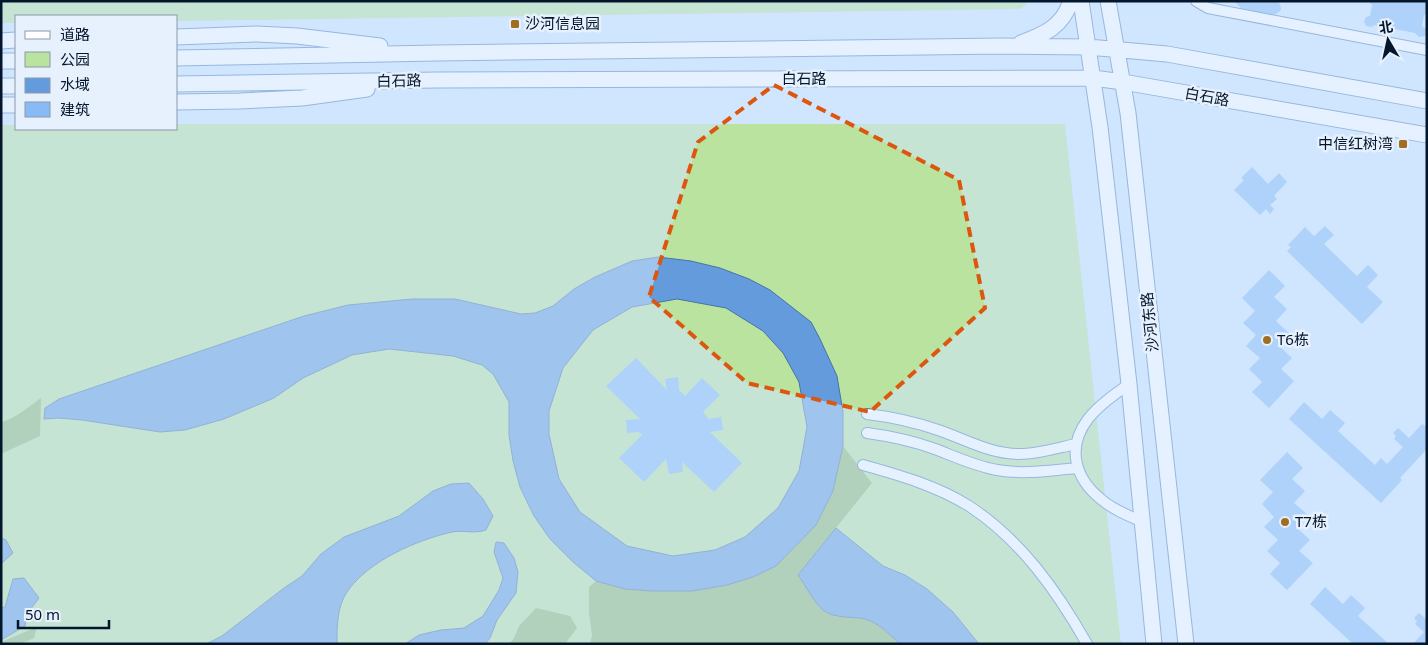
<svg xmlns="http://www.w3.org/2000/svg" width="1428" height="645" font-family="'Noto Sans','Noto Sans SC',sans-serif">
	<rect width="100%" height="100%" fill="#d0e5fe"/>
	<!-- green -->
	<path fill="#bae39f" d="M1,1H1029L1021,9L176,21V16H16V23H1Z
		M176,124H1065L1121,644H1V125H16V129H176Z"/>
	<!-- forest -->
	<path fill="#8cb86d" d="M41,398L40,436L1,454V422C13,420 30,406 41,398Z
		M843,446L872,483L798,575L835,615L866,619L879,625L900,644H590L592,635L589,613V587L596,581L625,589L652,591H693L727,585L753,577L833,491Z
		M536,608L570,616L577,628L565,644H509L514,638L519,626Z
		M37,627L34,638L21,644H1V642Z"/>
	<!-- water -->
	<path fill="#649bdc" stroke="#4773a7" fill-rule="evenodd" d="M658,257L691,261L720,268L749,279L770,290L811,322L820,339L837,376L843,412V446L833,491L816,525L776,566L753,577L727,585L693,591H652L625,589L596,581L573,562L550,539L534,516L520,487L513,461L509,435V402L493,374L482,365L453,356L389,349L352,355L303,378L274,398L224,419L185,430L160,432L82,420L59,418L44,419L45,408L59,399L304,316L348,305L412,299H455L521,314L535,313L553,306L574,289L595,277L632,261ZM677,299L726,308L763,331L783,353L799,382L807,427L799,471L778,508L745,537L715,550L673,556L627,546L580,512L559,479L549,434V411L563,368L593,330L632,307Z
		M469,483L483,499L493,516L486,530C475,534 463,530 452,532C417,540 368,561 347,592C337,607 337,626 337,644H206L222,636L284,588L302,576L321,554L344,537L399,516L433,491L451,484Z
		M836,528L883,566L905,575L927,589L953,612L979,644H900C889,634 879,623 865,619C852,616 834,619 823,610C813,601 806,586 798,575Z
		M1,538L6,540L13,553L1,564Z
		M496,542L504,543L514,558L518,572L516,593L497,620L490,638L485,644H405L419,635L441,630L464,628L483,616L499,590L503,578L494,552Z
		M24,578L39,598L27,614L25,626L1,640V608L5,607L13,579Z"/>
	<!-- building -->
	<path fill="#88baf6" d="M1234,1H1277L1280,4L1281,10L1276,14L1270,16L1243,10Z
		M1368,1H1427V14L1424,15L1422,26L1426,29V33L1425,36L1419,37L1415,33L1374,25L1372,27L1366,26L1364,21L1366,17L1370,16L1372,5Z
		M1252,167L1268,184L1279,173L1287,182L1274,196L1277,199L1270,205L1274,209L1270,214L1266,209L1260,215L1234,190L1244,180L1241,178Z
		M1325,226L1334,235L1324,244L1357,276L1368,265L1378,275L1367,287L1383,302L1362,324L1287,251L1291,247L1288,245L1305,227L1314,236Z
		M1269,270L1285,286L1274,297L1287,309L1276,321L1290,334L1278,345L1292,358L1281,369L1294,381L1269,408L1252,392L1262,382L1249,369L1260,358L1246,346L1256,335L1243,323L1255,311L1242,298Z
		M636,358L667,390L665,379L678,377L679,390L685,396L702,378L720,395L703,412L709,419L721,417L723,430L710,432L742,463L714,492L682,462L683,472L669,474L666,459L644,482L619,458L642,435L639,432L627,433L626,420L640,419L606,386Z
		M1304,402L1322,419L1330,410L1345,423L1338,431L1375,465L1381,458L1387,464L1403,447L1394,439L1396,436L1393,433L1398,428L1409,438L1422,424L1425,426L1427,424V449L1400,478L1402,480L1381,503L1289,419Z
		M1287,452L1303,468L1292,479L1305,491L1294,503L1308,515L1296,527L1310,540L1299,551L1313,563L1287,590L1270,574L1280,563L1267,551L1278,540L1264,527L1274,517L1262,504L1273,492L1260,480Z
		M1325,587L1343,604L1351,595L1365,608L1358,616L1389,644H1353L1310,604Z
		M1419,613L1427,620V644H1413L1424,632L1415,624L1417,621L1414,618Z"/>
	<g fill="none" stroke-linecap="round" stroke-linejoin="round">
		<!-- street casing -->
		<g stroke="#5080b8" stroke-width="12">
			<path id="street" d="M1196,1L1208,8L1427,50
				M1129,384C1115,394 1099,405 1088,419C1066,448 1075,479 1102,500C1114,510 1129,516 1143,522
				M867,414C892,417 915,422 938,430C965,439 990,454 1019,454C1038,454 1057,448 1076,444
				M867,433C890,436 913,441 935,449C956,457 975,466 997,470C1024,475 1051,470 1078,468
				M863,465C899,475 937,486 969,506C1021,540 1057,591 1087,644"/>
		</g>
		<!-- primary casing -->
		<g stroke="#5080b8" stroke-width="17">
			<path id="primary" d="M1081,1L1100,127L1129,384L1154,644
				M1108,1L1128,113L1186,644
				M176,37L257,34L297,36L380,46
				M1,41L16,40
				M1021,43C1045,34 1062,27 1071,1
				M176,58L437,53L1003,46L1088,47L1167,54L1427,101
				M1,61H16
				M176,84L438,80L1093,78L1123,82L1427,135
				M1,86H16
				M176,102L240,101L302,98L367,89
				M1,105H16"/>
		</g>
		<!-- street -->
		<use href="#street" stroke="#fff" stroke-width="10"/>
		<!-- primary -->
		<use href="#primary" stroke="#fff" stroke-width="15"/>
	</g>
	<!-- marked area -->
	<path d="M0 0H1428V645H0ZM774,85L959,180L985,308L870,412L747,383L649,297L698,142Z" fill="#d0e5fe" fill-opacity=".55" fill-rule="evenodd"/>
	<path fill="none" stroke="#dd560e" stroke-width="4" stroke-dasharray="10 6" stroke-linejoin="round" d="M774,85L959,180L985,308L870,412L747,383L649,297L698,142Z"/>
	<!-- markers -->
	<g fill="#9f6e22" stroke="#e7f1fd" stroke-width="2">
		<rect x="510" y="19" width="10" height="10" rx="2.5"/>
		<rect x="1398" y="139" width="10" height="10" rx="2.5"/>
		<circle cx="1267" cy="340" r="5"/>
		<circle cx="1285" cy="522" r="5"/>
	</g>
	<g text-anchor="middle" stroke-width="5" stroke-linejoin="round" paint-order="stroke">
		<!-- poi labels -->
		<g font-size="15" fill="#04162c" stroke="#e7f1fd" text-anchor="start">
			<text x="525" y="29">沙河信息园</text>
			<text x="1393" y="149" text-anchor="end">中信红树湾</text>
			<text x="1277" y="345">T6栋</text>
			<text x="1295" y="527">T7栋</text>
		</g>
		<!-- street labels -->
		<g font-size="15" fill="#04162c" stroke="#e7f1fd">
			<text x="804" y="84">白石路</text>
			<text transform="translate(399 81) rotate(-1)" y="5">白石路</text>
			<text transform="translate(1207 97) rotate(10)" y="5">白石路</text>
			<text transform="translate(1150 322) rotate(-96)" y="5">沙河东路</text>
		</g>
	</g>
	<!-- border -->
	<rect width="1428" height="645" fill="none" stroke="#04162c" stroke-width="5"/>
	<!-- legend -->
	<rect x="15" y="15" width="162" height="115" fill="#e7f1fd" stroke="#8c99a9"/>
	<rect x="25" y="31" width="25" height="8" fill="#ffffff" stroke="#8c99a9"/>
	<text x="60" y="40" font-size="15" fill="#04162c">道路</text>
	<rect x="25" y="52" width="25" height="15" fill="#bae39f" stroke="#8c99a9"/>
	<text x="60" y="65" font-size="15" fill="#04162c">公园</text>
	<rect x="25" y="78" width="25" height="15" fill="#649bdc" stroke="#8c99a9"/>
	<text x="60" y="90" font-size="15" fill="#04162c">水域</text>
	<rect x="25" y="102" width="25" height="15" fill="#88baf6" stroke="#8c99a9"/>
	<text x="60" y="115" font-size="15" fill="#04162c">建筑</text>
	<!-- north arrow -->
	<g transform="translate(1388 40) rotate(351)" stroke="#e7f1fd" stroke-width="4" paint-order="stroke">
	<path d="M0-4L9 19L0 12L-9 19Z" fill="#04162c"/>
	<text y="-8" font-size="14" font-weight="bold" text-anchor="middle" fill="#04162c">北</text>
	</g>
	<!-- scale -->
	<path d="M18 620v8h91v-8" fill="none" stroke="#04162c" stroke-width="2.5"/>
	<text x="25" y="620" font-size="15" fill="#04162c" stroke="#e7f1fd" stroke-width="4" paint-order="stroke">50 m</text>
</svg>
